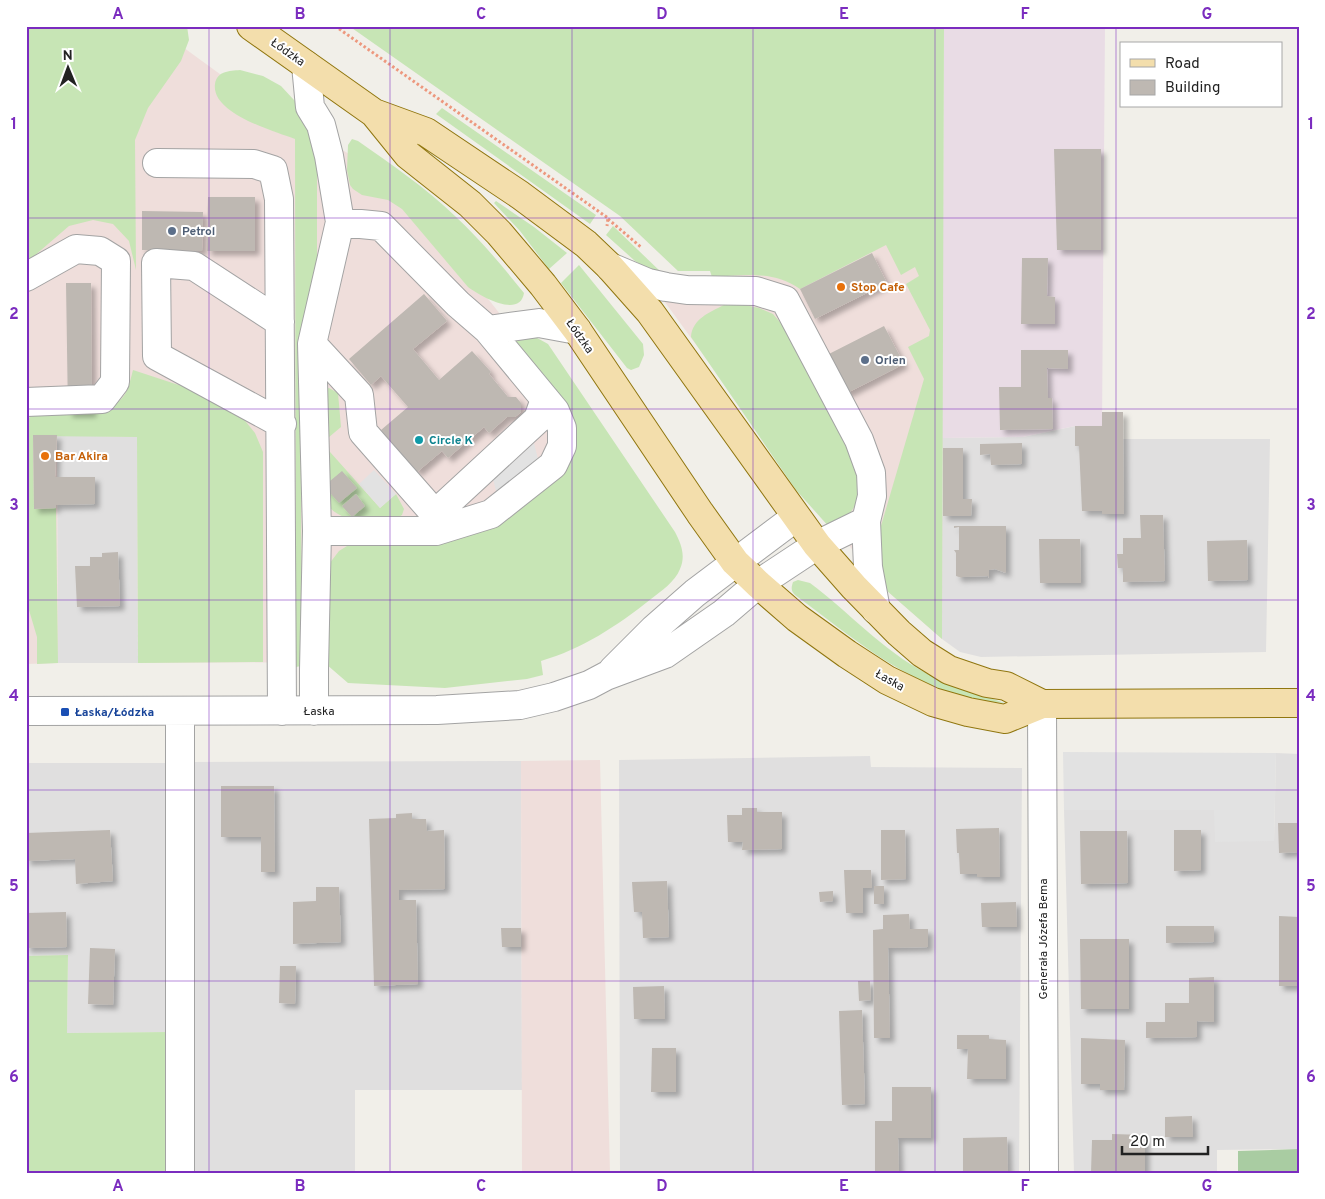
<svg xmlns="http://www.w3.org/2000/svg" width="1325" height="1199" font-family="Overpass,sans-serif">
	<defs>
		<filter id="shadow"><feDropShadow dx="4.5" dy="4.5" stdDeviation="2.5" flood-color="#0004"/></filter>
	</defs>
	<rect width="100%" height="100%" fill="#f1efe9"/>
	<!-- residential -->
	<path fill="#e0dfdf" d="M1102,412H1123V439H1270L1266,652L981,657L960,652L942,639V438L1023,437L1075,426H1102Z
		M57,435L137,437L138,663H58Z
		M1276,753L1299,754V1149L1217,1150V1173H1074L1064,810H1214L1274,841Z
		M870,756L871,767L1022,768L1019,1173H620L619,760Z
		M521,761L522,1090H355V1173H193L191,762Z
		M26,763H168V1032L67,1033L68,955L26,956Z"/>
	<!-- commercial -->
	<path fill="#efdedb" d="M154,26L250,96L385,175L426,220L541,366L603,497L511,661L138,663L137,437L57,435L58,663L26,664V56Z
		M943,216L942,639L886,590L797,483L640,268L678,278L757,274Z
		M600,760L610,1173H522L521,761Z"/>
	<!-- industrial -->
	<path fill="#e9dce5" d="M944,26H1105L1102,426H1075L1023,437L942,438Z"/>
	<!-- grass -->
	<path fill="#c7e5b5" d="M26,26H187L189,40L181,61L148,108L135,140L136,270L129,241L113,224L93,220L69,226L26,263Z
		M349,26H944L942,639L886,590L879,565L876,543L924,379L908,347L929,336L930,330L906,284L919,276L915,267L901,275L886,245L800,289C773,270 743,275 712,277L710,271H678L620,216Z
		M240,70L263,76L281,86L294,100L302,111L317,157V274L300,346L302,658L301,666L296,667L295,139C273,131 211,113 215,84C217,71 229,71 240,70Z
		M442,108L596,215L590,224L436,114Z
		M352,139L358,141C391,164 426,188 455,216C481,240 502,266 524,293C520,319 480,296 468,287L402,209L388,200L362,195L353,189L350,185L347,170L348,145Z
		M496,201L534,227L567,253L549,269L520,231L494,203Z
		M613,226L662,273L643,266L635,261L606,235Z
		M579,265L643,344L644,355L639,367L631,370L627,368L561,283Z
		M724,305H745L759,308L773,314L785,328L848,449C857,469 866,496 849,514C844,520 837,524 830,528L796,490L691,337C692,319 710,312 724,305Z
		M530,334L548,344L675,532C681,544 686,555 680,569C675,582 661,591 651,599C617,626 582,649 541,661L543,675L527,679L445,688L348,683L326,664V568L339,551L355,541L433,540L569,454L513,346L514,338Z
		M133,370L203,393L242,417L255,433L263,452V662L138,663L137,437L33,436L34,509L56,508L58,663L37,664V637L26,600V423L31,415C51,413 103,413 119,401C128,394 130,381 133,370Z
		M329,388L338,393L341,427L322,443L380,508L396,494L404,509L402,515L397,518C367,520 329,527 321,489L320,393L324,389Z
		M798,580L810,583C849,612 882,650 926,673C950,686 979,694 1005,703C996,702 985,702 975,700C903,682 853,638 795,595C791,591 791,588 793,582Z
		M68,955L67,1033L168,1032L167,1173H26V956Z"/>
	<!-- forest -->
	<path fill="#a9cca2" d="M1299,1149V1173H1238V1151Z"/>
	<!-- parking -->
	<path fill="#e2e2e2" d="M534,443L540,467L499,503L493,479Z
		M374,470L396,494L380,508L359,484Z
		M1063,752L1276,753L1274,841L1215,842L1214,810H1064Z"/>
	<!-- building -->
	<path fill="#beb8b2" filter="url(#shadow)" d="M1054,149H1101V250H1057Z
		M208,197H255V251H207Z
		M142,211L203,212L202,251L142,250Z
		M872,253L887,283L815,319L800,289Z
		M1022,258H1048L1047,296L1055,297V324H1021Z
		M66,283H91L92,413H68Z
		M424,294L447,321L413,349L439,380L472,351L491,372L489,374L508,397H516L521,403V412L515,417H507L489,433L484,427L448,458L442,451L417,472L381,430L408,407L381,376L371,385L349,359Z
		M884,326L904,364L845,394L825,356Z
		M1021,350H1068V369L1047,368L1048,398H1052L1053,429L1000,430L999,387H1021Z
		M1102,412H1123L1124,514H1102V511H1082L1079,446H1075V426H1102Z
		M33,435H57L55,477H95V504L56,505V508L34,509Z
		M1022,443V464L991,465L990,454L980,455V444Z
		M943,448H963V499H972L971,516H943Z
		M342,471L357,488L339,503L324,486Z
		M356,494L365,506L352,517L342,506Z
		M1140,515H1163L1165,581L1123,582V568H1118L1117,554H1123V538H1141Z
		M954,526H1006V573L995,569L989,570V578L988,576L962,577V578L956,576V553L954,550H959V527L954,528Z
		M1039,539H1080L1081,583H1040Z
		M1247,540L1248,580L1208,581L1207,541Z
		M118,552L120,606L77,607L75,566H90V557H102V553Z
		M221,786H274L275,872H261V837H221Z
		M742,808H757V812H782V849L742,850L743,842H728L727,815H742Z
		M412,813V819H426L427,831L444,830L445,889L399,890V900H416L418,984L374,986L369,819L396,818V814Z
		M1278,823H1299V852L1279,853Z
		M999,828L1000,877H977V874H960L959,853H957L956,829Z
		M110,830L113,881L76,884L75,859L26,861V833Z
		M881,830H905L906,879L881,880Z
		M1174,830H1201V870L1174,871Z
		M1080,831H1127L1128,883L1081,884Z
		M844,870H871L872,888H863V913H846Z
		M667,881L669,937L643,938L642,912H634L632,882Z
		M874,886H884V904H874Z
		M316,887H339L341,942L293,944V902L316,901Z
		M833,891V901L820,902L819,892Z
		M1016,902L1017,927H982L981,903Z
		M66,912L67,947L26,948V913Z
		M909,914L910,929H928V947L888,948L890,1038H874L873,930L883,929V915Z
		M1279,916L1299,917V986H1279Z
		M1166,926H1214V942L1166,943Z
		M501,928H521V947H502Z
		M1080,939H1129V1009H1081Z
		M90,948L115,949L113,1005L88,1004Z
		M280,966H296L295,1004L279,1003Z
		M1214,977V1022L1197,1021V1037L1146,1038V1022H1165V1003H1189V978Z
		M858,981H870L871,1000L859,1001Z
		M664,986L665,1019H634L633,987Z
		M862,1010L865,1104L842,1105L839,1011Z
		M957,1035H989V1039L1006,1040V1079H967L968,1049H957Z
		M1081,1038L1125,1040L1124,1090H1100V1084H1081Z
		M652,1048H676V1092H651Z
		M892,1087H931V1138H898L899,1173H875V1121H892Z
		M1192,1116L1193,1137H1165V1117Z
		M1112,1134L1145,1135V1173H1091L1092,1140H1112Z
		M1007,1137L1008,1173H963V1138Z"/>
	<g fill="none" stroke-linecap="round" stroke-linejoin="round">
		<!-- minor casing -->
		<g stroke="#a3a3a3" stroke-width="30">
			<path id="minor" d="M306,65L310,107L321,125L329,156L340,222
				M157,163L254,164L273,170L279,199L282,711
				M340,222L381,226L458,304L488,330L545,399L555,411L562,428V446L553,465L491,514L436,531H317L312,344Z
				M610,267L648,283L666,287L687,290L756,291L785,300L859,440L871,473L872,496L866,521L868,567L876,610
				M26,277L76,249L100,251L116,261L115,382L102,399L26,402
				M280,322L194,266L156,263L157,356L282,424
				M488,330L539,323L577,330
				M312,344L359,395L363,432L435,514L436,531
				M435,514L538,419L545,399
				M613,670L654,629L695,593L796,517
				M1042,704L1044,1173
				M26,711L437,710L520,705L554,697L589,685L606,676L665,654L724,613L758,584L817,545L866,521
				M314,711V669L317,531
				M180,1173V712"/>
		</g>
		<!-- major casing -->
		<g stroke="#90760f" stroke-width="30">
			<path id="major" d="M251,26L374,113L408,155L470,204L499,233L543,285L577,330L700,513L735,562L758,584L797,618L847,654L887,680L933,702L968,712L1005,719L1042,704L1299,703
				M374,113L426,132L520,195L586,244L610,267L650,312L817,545L854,587L899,633L922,653L949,670L987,683L1006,686L1042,704"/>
		</g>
		<!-- path -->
		<path stroke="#ed987e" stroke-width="3" stroke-dasharray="2.5 2.5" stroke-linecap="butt" d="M335,26L608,218L607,226
			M608,219L642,248"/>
		<!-- minor -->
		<use href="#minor" stroke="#fff" stroke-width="28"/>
		<!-- major -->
		<use href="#major" stroke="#f3deac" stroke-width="28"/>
	</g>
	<!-- grid -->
	<path fill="none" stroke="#7b2cbf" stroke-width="1" stroke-opacity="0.55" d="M209,26V1173M390,26V1173M572,26V1173M753,26V1173M935,26V1173M1116,26V1173M26,218H1299M26,409H1299M26,600H1299M26,790H1299M26,981H1299"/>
	<!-- markers -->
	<g fill="#5c6f8a" stroke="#fff" stroke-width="2">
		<circle cx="172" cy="231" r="5"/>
		<circle cx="865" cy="360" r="5"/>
	</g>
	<g fill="#e8710a" stroke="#fff" stroke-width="2">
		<circle cx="841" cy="287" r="5"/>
		<circle cx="45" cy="456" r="5"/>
	</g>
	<circle fill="#0f9aa8" stroke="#fff" stroke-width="2" cx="419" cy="440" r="5"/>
	<rect fill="#1a4fb4" stroke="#fff" stroke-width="2" x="60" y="707" width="10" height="10" rx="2.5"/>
	<g text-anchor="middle" stroke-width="4" stroke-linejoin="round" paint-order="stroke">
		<!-- street labels -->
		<g font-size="12" fill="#222" stroke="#fff">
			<text transform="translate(288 52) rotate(35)" y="4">Łódzka</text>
			<text transform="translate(580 336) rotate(55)" y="4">Łódzka</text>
			<text transform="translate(890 680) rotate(29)" y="4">Łaska</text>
			<text x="319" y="715">Łaska</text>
			<text transform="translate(1043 939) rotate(-90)" y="4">Generała Józefa Bema</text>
		</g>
		<!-- service labels -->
		<g font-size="12" font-weight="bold" fill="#4e5e75" stroke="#fff" text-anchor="start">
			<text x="182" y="235">Petrol</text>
			<text x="875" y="364">Orlen</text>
		</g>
		<!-- food labels -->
		<g font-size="12" font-weight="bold" fill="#c56008" stroke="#fff" text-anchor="start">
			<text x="851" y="291">Stop Cafe</text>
			<text x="55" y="460">Bar Akira</text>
		</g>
		<!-- culture labels -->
		<g font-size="12" font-weight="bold" fill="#0d838f" stroke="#fff" text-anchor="start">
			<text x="429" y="444">Circle K</text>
		</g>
		<!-- transit labels -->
		<g font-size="12" font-weight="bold" fill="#164399" stroke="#fff" text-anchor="start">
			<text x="75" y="716">Łaska/Łódzka</text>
		</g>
	</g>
	<!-- border -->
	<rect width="1325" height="1199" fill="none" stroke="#ffffff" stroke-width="55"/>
	<!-- legend -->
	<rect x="1120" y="42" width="162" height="65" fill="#ffffff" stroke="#a7a7a7"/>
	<rect x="1130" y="59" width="25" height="8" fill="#f3deac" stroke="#a7a7a7"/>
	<text x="1165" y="68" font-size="15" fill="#222222">Road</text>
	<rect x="1130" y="80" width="25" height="15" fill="#beb8b2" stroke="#a7a7a7"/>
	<text x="1165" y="92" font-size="15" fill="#222222">Building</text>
	<!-- north arrow -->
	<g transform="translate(68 68) rotate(359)" stroke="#ffffff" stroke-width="4" paint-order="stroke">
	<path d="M0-4L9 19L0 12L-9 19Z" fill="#222222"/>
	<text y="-8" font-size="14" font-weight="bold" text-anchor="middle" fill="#222222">N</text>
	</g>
	<!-- scale -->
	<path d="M1122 1146v8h86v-8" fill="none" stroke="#222222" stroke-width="2.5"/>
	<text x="1130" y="1146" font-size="15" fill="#222222" stroke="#ffffff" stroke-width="4" paint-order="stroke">20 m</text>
	<rect x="28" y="28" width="1270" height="1144" fill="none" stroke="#7b2cbf" stroke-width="2"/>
	<g font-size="16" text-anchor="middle" font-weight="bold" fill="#7b2cbf">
		<text x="118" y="19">A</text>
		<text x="300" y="19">B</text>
		<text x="481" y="19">C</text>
		<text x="662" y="19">D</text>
		<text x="844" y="19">E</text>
		<text x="1025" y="19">F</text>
		<text x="1207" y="19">G</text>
		<text x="14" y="129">1</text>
		<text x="1311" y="129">1</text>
		<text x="14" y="319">2</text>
		<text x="1311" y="319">2</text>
		<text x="14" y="510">3</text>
		<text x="1311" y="510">3</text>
		<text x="14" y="701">4</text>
		<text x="1311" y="701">4</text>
		<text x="14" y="891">5</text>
		<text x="1311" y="891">5</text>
		<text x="14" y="1082">6</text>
		<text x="1311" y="1082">6</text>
		<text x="118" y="1191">A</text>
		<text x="300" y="1191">B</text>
		<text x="481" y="1191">C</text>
		<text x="662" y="1191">D</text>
		<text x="844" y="1191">E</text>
		<text x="1025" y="1191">F</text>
		<text x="1207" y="1191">G</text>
	</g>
</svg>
